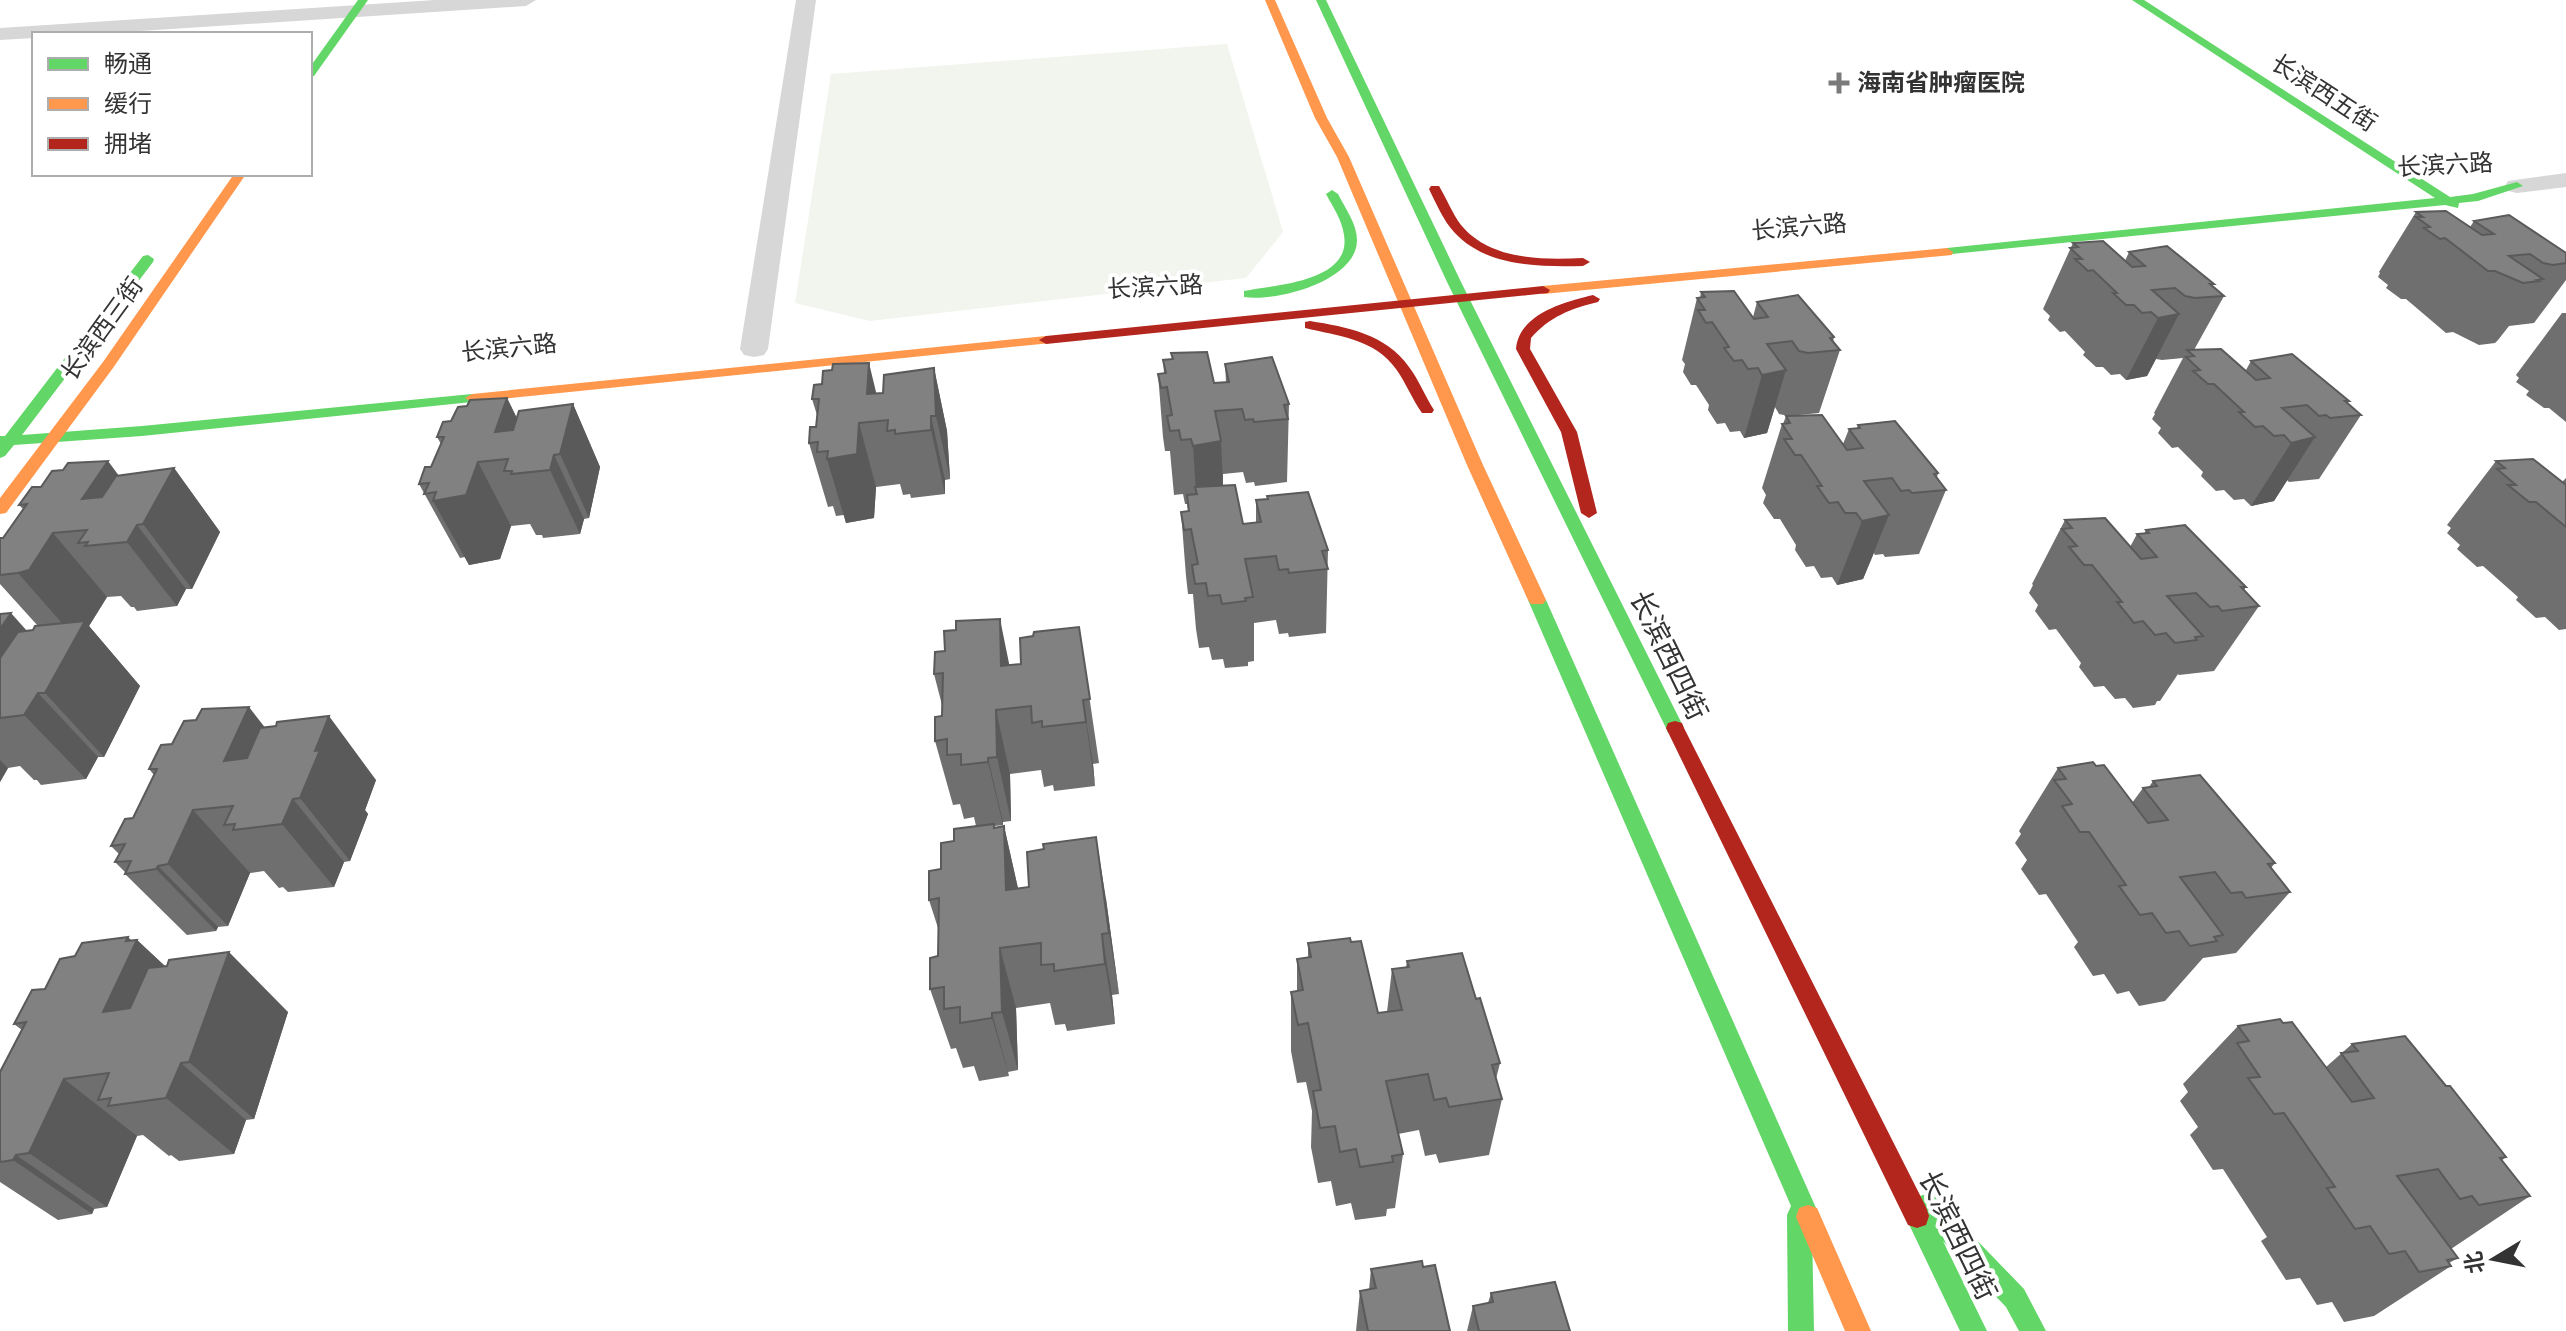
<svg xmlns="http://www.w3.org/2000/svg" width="2566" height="1331" font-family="Barlow,'Noto Sans SC',sans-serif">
	<rect width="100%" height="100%" fill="#fff"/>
	<!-- green -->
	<path fill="#f1f5ed" d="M1227,44L1283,232L1246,278L870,321L795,303L831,74Z"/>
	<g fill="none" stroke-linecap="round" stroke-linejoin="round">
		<!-- street -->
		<path fill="#d7d7d7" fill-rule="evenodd" d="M435,0H536L526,6L94,34H34V38L0,40V28Z
			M796,0H816L768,349L764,355L754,357L744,355L740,349Z
			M2566,173V187L2517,193L2508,191L2505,186L2508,181Z"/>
		<!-- fast -->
		<path fill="#63d668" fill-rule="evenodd" d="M358,0H368L314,76L310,77V67Z
			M1316,0H1326L1462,284L1684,728L1682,733H1668L1666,728L1448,284Z
			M2132,0H2144L2450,197L2473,194L2517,182L2523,186L2478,201L2459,203L2458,208L2445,205L1942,255L1941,252L1947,248L2435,198Z
			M1332,190L1338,194C1345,208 1357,224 1357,240C1357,281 1277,302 1244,297V291C1274,285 1352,282 1344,235C1342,220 1333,207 1326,194Z
			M148,255L154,259L153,262L22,435L142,426L472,394L479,398L472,402L142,436L14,445L5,456L0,458V436H5L143,256Z
			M1537,594L1546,600L1820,1217L1817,1226L1812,1228L1814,1331H1788L1787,1215L1791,1206L1528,600Z
			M1926,1194L1935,1197L2024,1289L2046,1331H2019L2006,1307L1943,1241L1987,1331H1960L1905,1216L1917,1197Z"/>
		<!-- slow -->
		<path fill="#ff974d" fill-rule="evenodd" d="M1265,0H1275L1327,118L1349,157L1483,465L1546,600L1543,604H1531L1528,600L1467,465L1337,157L1315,118Z
			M234,174H246L113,368L6,513L0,514V498L103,362Z
			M1947,248L1953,252L1952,255L1543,294L1536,290L1543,286Z
			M1046,336L1051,337V343L472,402L465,398L472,394Z
			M1808,1205L1817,1208L1871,1331H1845L1796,1217L1799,1208Z"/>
		<!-- jam -->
		<path fill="#b3261e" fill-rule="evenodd" d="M1431,186H1439C1447,199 1452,213 1461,225C1490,260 1541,260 1583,258L1590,262L1583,266C1539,267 1486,267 1454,232C1443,220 1436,203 1429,189Z
			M1543,286L1550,290L1548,293L1046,344L1039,340L1046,336Z
			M1593,295L1600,299L1598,302C1572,308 1549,317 1531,338L1530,349L1577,432L1597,513L1589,518L1581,513L1561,432L1516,349C1519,314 1564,302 1593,295Z
			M1310,321C1347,327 1386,334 1409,367C1419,380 1425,396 1434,410L1432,413H1422C1412,399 1406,383 1396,369C1375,339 1338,336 1305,328V322Z
			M1675,721L1682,723L1684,728L1926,1207L1929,1216L1926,1225L1917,1228L1908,1225L1666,728L1668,723Z"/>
	</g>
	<!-- wall -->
	<path fill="#6f6f6f" d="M2416,212L2470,227L2474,221L2566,253V280L2534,323L2509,326L2498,340L2495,343L2479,345L2453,332L2446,333L2406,299H2401L2386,288L2388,285L2378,277L2380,273L2379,272Z
		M2073,243L2125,261L2129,252L2214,284L2212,286L2224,296L2194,350L2246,370L2251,361L2349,401L2348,403L2361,415L2319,479L2289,482L2287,480L2274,501L2251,506L2244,499L2234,500L2224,490L2216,491L2201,476L2203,472L2178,447L2172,448L2158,433L2161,428L2152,419L2155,414L2154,413L2183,358L2162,360L2156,359L2147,376L2126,380L2120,374L2111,375L2103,367H2096L2083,355L2085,352L2065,331L2060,332L2048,320L2050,316L2043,309Z
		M1701,292L1753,317L1757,302L1834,337L1833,342L1840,350L1819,413L1789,416L1779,414L1775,407L1767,433L1744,438L1740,431L1730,432L1725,423L1717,424L1708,410L1709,405L1696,385H1691L1683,372L1685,364L1682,360L1697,298H1700Z
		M2562,313H2566V422L2549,408H2544L2526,395L2529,391L2516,382L2519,378L2516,375Z
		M1171,353L1214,383L1226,382L1225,364L1289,404L1287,482L1255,486L1254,482L1246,483L1243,472L1223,474V485L1243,524L1256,522V500L1267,499V496L1328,550L1326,633L1289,637L1288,633L1279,634L1276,620L1254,623V661L1248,662V666L1225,668L1223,659L1212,660L1209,647L1199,648L1196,629L1193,594H1188L1186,576L1181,512L1188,511L1187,504H1185L1183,494L1174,495L1170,451H1165L1163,437L1158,374L1164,373L1163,360L1172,359Z
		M934,368L947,431L950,479L945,480V494L911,498L910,494L903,495L900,484L876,487L874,518L846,523L844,515L836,516L833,506L828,507L809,443L816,427L817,415L812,399L883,393Z
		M507,398L517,418L573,404L600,467L589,518L584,519L580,534L543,538L542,535H536L530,524L511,526L500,559L469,565L465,557L460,558L419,484L431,467L441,444L437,437L467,406Z
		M1786,416L1843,444L1849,429L1857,428L1858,425L1938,473L1937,477L1946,490L1919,554L1885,557L1883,554L1875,555L1874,553L1863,579L1837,585L1832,577L1821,578L1814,566L1806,567L1795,550L1796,545L1780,519H1774L1763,503L1766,495L1762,488L1782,424H1783Z
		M2496,461L2562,482L2566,478V629L2559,630L2545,617L2536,618L2516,600L2518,597L2483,566L2477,567L2457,549L2460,545L2447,533L2451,528L2447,525Z
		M174,468L220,532L192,589H186L177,606L137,611L134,607H131L121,596L107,597L89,626L140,686L104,757H98L86,779L41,785L37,780H34L20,766L8,768L0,782V614L27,631L33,630L38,626L0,584V538H3L23,509L19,505L41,487Z
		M2065,520L2130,547L2137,534H2144L2146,530L2246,587L2244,590L2259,606L2214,671L2179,675L2178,674L2160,701H2157L2155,705L2133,708L2125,698L2115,699L2104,686L2094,687L2079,667L2081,663L2056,629L2049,630L2035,611L2038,605L2029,593L2033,585L2032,584Z
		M1079,627L1099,763L1093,764L1095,786L1054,791L1053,785L1044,787L1041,770L1010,774L1011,821L1003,822V825L995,826V828L1004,826L1018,888L1106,899L1119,994L1112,995L1115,1024L1067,1031L1065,1024L1055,1025L1050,1003L1016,1008L1018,1070L1008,1072L1009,1076L979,1081L974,1066L963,1068L956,1048L951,1049L930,989L938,956V928L929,900L941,869L954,841L976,826L974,817L964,819L960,804L953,805L935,741L942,716V705L934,674L1021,664L1033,636Z
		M265,728L376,780L365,810L368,814L350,861L344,862L334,887L288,892L283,887L279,888L264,871L250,873L228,926L218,927L216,931L187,935L125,874V872L115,862L119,854L111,846L133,818L154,775L149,769Z
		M2058,768L2132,803L2143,788L2149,787L2153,781L2275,863L2271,868L2290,892L2236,953L2203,958L2165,1001L2139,1006L2129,991L2117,994L2104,974L2093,976L2074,947L2078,942L2046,894L2039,895L2021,869L2027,860L2015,843L2021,834L2019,831Z
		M132,940H137L165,966L288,1012L254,1119L246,1120L234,1154L179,1161L171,1155L169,1156L143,1135L137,1136L107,1207L94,1209L92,1214L58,1220L0,1182V1072L22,1030L14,1024L75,956Z
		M1308,943L1378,1013L1387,1012L1392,969L1406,967L1407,961L1476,999L1500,1063L1496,1079L1502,1099L1489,1155L1439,1163L1436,1154L1425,1156L1419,1130L1398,1134L1403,1154L1395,1208L1387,1209L1386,1216L1355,1220L1351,1203L1336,1206L1331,1181L1318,1183L1311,1147L1312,1111L1306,1082L1297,1083L1291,1051V992L1297,991V959L1308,958Z
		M2238,1026L2326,1067L2352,1044L2446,1086L2506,1157L2501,1161L2530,1196L2451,1249L2458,1258L2449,1263L2451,1266L2374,1316L2344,1322L2332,1302L2317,1305L2300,1278L2286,1280L2261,1241L2267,1237L2223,1169L2213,1170L2190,1135L2198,1127L2180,1101L2188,1092L2183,1084Z
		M1423,1267L1450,1331H1356L1360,1291L1369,1290L1371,1269Z
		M1491,1293L1570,1331H1467L1473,1306L1488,1303Z"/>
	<!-- shaded-wall -->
	<path fill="#5a5a5a" d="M2179,314L2147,376L2126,380L2158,318Z
		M869,363L883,421L867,394Z
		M934,368L947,431L950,479L936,416Z
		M1786,370L1767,433L1744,438L1762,375Z
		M507,398L537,461L495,432Z
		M573,404L600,467L589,518L560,454Z
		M931,416L945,480V494L931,430Z
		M859,423L876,487L874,518L846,523L827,459Z
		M2315,437L2274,501L2251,506L2291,443Z
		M1221,441L1224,505L1197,494L1195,487L1197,510L1193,446Z
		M554,455L584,519L580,534L550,470Z
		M108,461L148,515L174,468L220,532L192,589L143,524L137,525L186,589L177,606L127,542L82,499Z
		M478,462L511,526L500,559L469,565L433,501Z
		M1889,515L1863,579L1837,585L1862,521Z
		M53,533L107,597L89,626L140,686L104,757L45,693H38L98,757L86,779L24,715L0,682V629L11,613L59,667L75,638L18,573Z
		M1000,619L1013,683L1001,666Z
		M1083,700L1093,764L1095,786L1086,722Z
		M249,707L299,771L224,761Z
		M996,710L1010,774L1011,821L997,757Z
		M329,716L376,780L365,810L368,814L350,861L300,798L315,751Z
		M988,758L1003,822V825L988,762Z
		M0,760L8,768L0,782Z
		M293,799L344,862L334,887L282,824Z
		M193,810L250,873L228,926L168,864Z
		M994,824L1005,871L1004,826L1018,889L1006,890Z
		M1096,837L1106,899L1119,994L1109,933Z
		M158,866L218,927L216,931L156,869Z
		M1102,934L1112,995L1115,1024L1105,964Z
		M128,937L135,944L137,940L201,1000L103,1012L126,941Z
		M1000,948L1016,1008L1018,1070L1002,1012Z
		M229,952L288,1012L254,1119L189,1062Z
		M992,1013L1008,1072L1009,1076L992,1018Z
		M181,1063L246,1120L234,1154L166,1098Z
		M64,1079L137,1136L107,1207L29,1153Z
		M16,1155L94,1209L92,1214L13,1160Z"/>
	<!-- building -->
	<path fill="#818181" stroke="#5a5a5a" stroke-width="2" d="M2446,211L2482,235L2494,234L2474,221L2509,215L2566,253V263L2553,265L2543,263L2530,254L2509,256L2543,279L2537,280L2539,281L2523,283L2495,271H2488L2445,238L2440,239L2424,228L2430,227L2416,217H2423L2416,212Z
		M2103,241L2132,267L2145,266L2129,252L2167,246L2214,284H2210L2224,296L2195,298L2185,296L2175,288L2152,290L2179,314L2158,318L2151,312L2142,313L2134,305H2126L2113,293H2117L2093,270L2088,271L2075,259H2082L2070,248L2078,247L2073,243Z
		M1734,291L1754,319L1768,317L1757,302L1798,295L1834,337L1830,338L1840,350L1808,353L1799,351L1792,341L1767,344L1786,370L1762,375L1758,368L1748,369L1742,360L1734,361L1724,348L1729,347L1712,322L1706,323L1698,310H1705L1697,298L1705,297L1701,292Z
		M2221,349L2256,380L2270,378L2251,361L2292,354L2349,401H2345L2361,415L2330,418L2326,415L2319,416L2307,405L2282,408L2315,437L2291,443L2284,435L2274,436L2263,426L2255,427L2239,412H2244L2214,384H2208L2193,371L2200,370L2186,357L2194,356L2187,350Z
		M1207,352L1214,383L1229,382L1225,364L1272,357L1289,404L1284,405L1288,419L1254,422L1253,419L1245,420L1242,409L1215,411L1221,441L1193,446L1191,439L1181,440L1179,430L1170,431L1167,416L1172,415L1167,387L1161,388L1158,374L1166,373L1163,360L1173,359L1171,353Z
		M869,363L867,394L883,393L884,375L934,368L936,416H931V430L895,434V430L887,431L888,420L859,423L857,454L827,459L828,451L817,452L818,442L809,443L810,427H816L819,399H812L814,385L822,384L823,371L832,370L833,364Z
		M507,398L495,432L513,430L519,411L573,404L560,454L554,455L550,470L511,474L512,471H504L508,459L478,462L466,495L433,501L436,492L424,494L429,483L419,484L425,467H431L444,437H437L443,422L451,421L458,407L467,406L470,400Z
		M1822,415L1847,450L1863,448L1849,429L1860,428L1858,425L1895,421L1938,473L1934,474L1946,490L1912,493L1909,490L1901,491L1892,478L1864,481L1889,515L1862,521L1856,513H1845L1838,502L1829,503L1817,486H1822L1801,455H1795L1784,439H1792L1782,424L1790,423L1786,416Z
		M2533,459L2566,485V527L2536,502H2529L2508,485H2516L2497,469L2505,468L2496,461Z
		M108,461L82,499L102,497L116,476L174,468L143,524L137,525L127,542L85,546L88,542L78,543L87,530L53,533L29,570L18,573L0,575V538H3L27,504L19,505L32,487H41L52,471L63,470L68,463Z
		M1235,485L1243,524L1261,522L1256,500L1268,499L1267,496L1308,492L1328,550L1322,551L1328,569L1289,573L1288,569L1279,570L1276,556L1245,559L1253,597L1245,598L1246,601L1222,604L1220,595L1208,596L1206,583L1195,584L1192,565L1198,564L1191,529L1184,530L1181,512L1189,511L1187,495L1197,494L1195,487Z
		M2105,518L2141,559L2157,557L2137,534L2149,533L2146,530L2185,525L2246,587H2241L2259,606L2222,611L2218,606L2210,607L2196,593L2167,596L2203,636L2195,637L2197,640L2175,643L2166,633L2155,635L2143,621L2134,623L2117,602H2122L2092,565H2084L2069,547L2077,546L2062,529L2072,528L2065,520Z
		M11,613L0,629V614Z
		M1000,619L1001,666L1021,664L1020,638L1033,636L1034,632L1079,627L1090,699L1083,700L1086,722L1042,727V721L1032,723L1031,706L996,710L997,757L988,758V762L961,765V754L947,755V739L935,741V717L942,716L943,673L934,674L935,652L945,651L944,631L956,630V621Z
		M85,621L45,693H38L24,715L0,718V658L18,632L33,630L35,626Z
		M249,707L224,761L247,758L260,728L276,726L277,722L329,716L315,751L320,750L300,798L293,799L282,824L233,830L235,824L224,825L233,806L193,810L168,864L158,866L156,869L125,874L131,861L115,862L125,844L111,846L125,819L133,818L157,769H149L161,745L172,744L184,721L196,720L202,709Z
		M2093,762L2096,766L2104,765L2148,823L2168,820L2143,788L2157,786L2153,781L2200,775L2275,863L2268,864L2290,892L2246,898L2242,892L2231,893L2215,872L2180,877L2223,935L2214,937L2217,941L2190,946L2179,931L2166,933L2152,913L2140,915L2119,886L2126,885L2089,832H2080L2062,806L2072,804L2054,780L2066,779L2058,768Z
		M994,824V828L1004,826L1006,890L1029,887L1027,852L1044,849L1043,844L1096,837L1109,933L1102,934L1105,964L1054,971V964L1041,965V943L1000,948L1002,1012L992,1013V1018L960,1023V1007L944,1009V987L930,989V958L938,956L939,898L929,900V871L941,869V843L954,841V829Z
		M128,937L126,941L137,940L103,1012L130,1008L148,968L167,966L169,960L229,952L189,1062L181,1063L166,1098L108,1106L111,1098L98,1100L109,1073L64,1079L29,1153L16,1155L13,1160L0,1162V1072L26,1022L14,1024L32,990L45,989L60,959L75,956L82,943Z
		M1350,938L1351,942L1361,941L1378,1013L1402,1010L1392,969L1409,967L1407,961L1462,953L1476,999L1480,998L1500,1063L1492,1065L1502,1099L1449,1107L1446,1098L1434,1100L1428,1074L1386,1081L1403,1154L1392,1156L1393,1162L1360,1167L1356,1149L1340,1152L1335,1126L1320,1128L1313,1091L1321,1090L1308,1023L1298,1025L1291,992L1303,990L1297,959L1311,957L1308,943Z
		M2280,1019L2283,1023L2292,1022L2352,1102L2374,1098L2341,1053L2358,1051L2352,1044L2405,1036L2446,1086H2450L2506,1157L2500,1158L2530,1196L2479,1205L2472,1196L2460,1199L2438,1169L2397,1176L2458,1258L2447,1260L2451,1266L2419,1272L2405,1251L2389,1254L2370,1226L2355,1229L2327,1188L2335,1187L2284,1113L2274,1114L2248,1078L2260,1077L2237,1043L2249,1041L2238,1026Z
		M1422,1261L1423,1267L1435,1265L1450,1331H1368L1360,1291L1376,1288L1371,1269Z
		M1555,1282L1570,1331H1479L1473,1306L1493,1302L1491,1293Z"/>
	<!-- markers -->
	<path fill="#7a7a7a" stroke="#fff" stroke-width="3" d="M1835 71h8v8h8v8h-8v8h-8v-8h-8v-8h8z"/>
	<g text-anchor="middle" stroke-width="8" stroke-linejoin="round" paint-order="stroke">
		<!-- far-poi labels -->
		<g font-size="24" font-weight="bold" fill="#333" stroke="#fff" text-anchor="start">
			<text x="1857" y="91">海南省肿瘤医院</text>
		</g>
		<!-- far-street labels -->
		<g font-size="24" fill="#333" stroke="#fff">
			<text transform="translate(2324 93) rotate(33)" y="8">长滨西五街</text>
			<text transform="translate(2445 165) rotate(-3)" y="8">长滨六路</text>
			<text transform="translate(1799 227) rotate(-5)" y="8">长滨六路</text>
			<text transform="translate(1155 287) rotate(-3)" y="8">长滨六路</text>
			<text transform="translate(102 329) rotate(-54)" y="8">长滨西三街</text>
			<text transform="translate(509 348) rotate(-6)" y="8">长滨六路</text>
		</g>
		<!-- street labels -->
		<g font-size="28" fill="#333" stroke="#fff">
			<text transform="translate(1669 655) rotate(64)" y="10">长滨西四街</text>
			<text transform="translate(1958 1235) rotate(64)" y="10">长滨西四街</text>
		</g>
	</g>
	<!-- legend -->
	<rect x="32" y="32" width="280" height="144" fill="#ffffff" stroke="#adadad" stroke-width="2"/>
	<rect x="48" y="58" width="40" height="12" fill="#63d668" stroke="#adadad" stroke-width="2"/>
	<text x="104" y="72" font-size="24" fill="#333333">畅通</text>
	<rect x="48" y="98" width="40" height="12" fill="#ff974d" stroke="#adadad" stroke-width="2"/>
	<text x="104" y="112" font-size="24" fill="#333333">缓行</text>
	<rect x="48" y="138" width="40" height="12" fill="#b3261e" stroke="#adadad" stroke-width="2"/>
	<text x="104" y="152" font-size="24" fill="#333333">拥堵</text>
	<!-- north arrow -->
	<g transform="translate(2494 1259) rotate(260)" stroke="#ffffff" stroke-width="6" paint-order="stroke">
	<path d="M0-6L14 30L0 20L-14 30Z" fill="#333333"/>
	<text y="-12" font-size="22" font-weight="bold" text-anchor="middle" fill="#333333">北</text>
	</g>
</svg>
